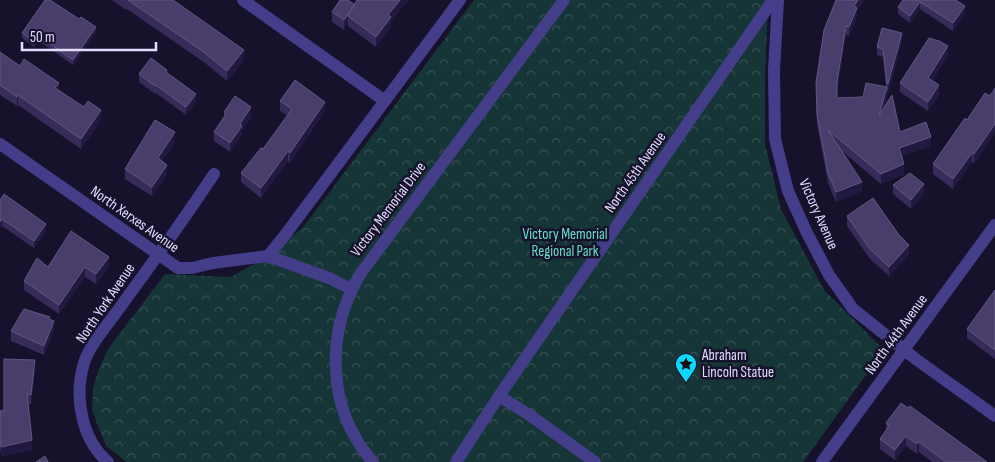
<svg xmlns="http://www.w3.org/2000/svg" width="995" height="462" font-family="'Sofia Sans Condensed',sans-serif">
	<defs>
		<pattern id="park-crowns" width="20" height="18" patternUnits="userSpaceOnUse" patternTransform="scale(1.25)"><rect width="20" height="18" fill="#153536"/><path d="M2 6a3 3 0 1 1 6 0M12 15a3 3 0 1 1 6 0" fill="none" stroke="#375254"/></pattern>
	</defs>
	<rect width="100%" height="100%" fill="#17122c"/>
	<!-- park -->
	<path fill="url(#park-crowns)" d="M474,0H771L768,8L765,73V144L781,209L824,290L884,350L803,462H127L106,446L92,410L93,388L99,369L108,349L165,274L231,277L268,256L304,226Z"/>
	<g fill="none" stroke-linecap="round" stroke-linejoin="round">
		<!-- minor -->
		<path stroke="#443d8a" stroke-width="12" d="M243,0L385,101
			M778,0L774,70L775,139L788,191L807,233L829,275L853,309L917,360L995,416
			M0,144L178,268H192L213,263L268,256L329,278L351,289
			M268,256L285,235L460,0
			M499,396L528,414L595,462
			M108,462C81,439 74,396 84,363C90,343 114,317 126,299C156,258 186,216 214,174
			M822,462L995,225"/>
		<!-- tertiary -->
		<path stroke="#443d8a" stroke-width="12" d="M373,462C326,409 325,332 361,273L564,0
			M456,462L499,396L773,0"/>
	</g>
	<!-- wall -->
	<path fill="#372b59" d="M112,0H173L244,60L227,81L205,63L127,9L126,10Z
		M357,0H408L391,21V27L376,47L348,26V23L344,30L332,22V12L355,5Z
		M836,0H864L857,10V17L849,36L846,35L837,90V98L863,97L886,87L883,57L877,55V47L902,41L888,93L887,90V96L883,108L900,132L931,146L902,156L904,174L881,184L842,151L862,191L836,202L828,183L817,124L816,83Z
		M903,0H956L965,13L953,31L920,9L910,23L898,14V7Z
		M96,32L73,65L39,41L34,47L22,38V33Z
		M0,52L20,66L59,90L101,120L81,149L18,105L17,106L0,95Z
		M948,56L932,81L939,95L928,111L900,92V83Z
		M167,73L196,102L186,115L156,93L155,94L139,82V74Z
		M990,96L974,164L972,162L953,189L933,174V164L967,120Z
		M280,101L325,111L290,163L288,161L261,198L241,182V173L263,149L288,116L280,111Z
		M224,112L251,117L242,131V135L230,152L214,141V132L224,117Z
		M175,142L162,161L167,175L152,196L125,179V169Z
		M893,185L924,194L911,209L893,194Z
		M0,200L46,231L34,248L2,226Z
		M847,216L909,255L889,276L870,259L847,226Z
		M109,266L96,284L85,277L59,314L24,290V281L48,267Z
		M995,290V359L967,338V329Z
		M50,319L54,330L44,355L11,341V331Z
		M35,370L31,404H28L32,450L1,456L0,448V411L4,410Z
		M886,423L987,462H932L919,452L917,454L906,446L895,460L880,449V439L886,430Z"/>
	<!-- shaded-wall -->
	<path fill="#221940" d="M400,0H408L391,21V27L376,47V37L388,15Z
		M858,0H864L857,10V17L849,36V27L854,6Z
		M920,2V9L910,23V16Z
		M355,5L348,16V23L344,30V20Z
		M965,6V13L953,31V23Z
		M846,26V35L837,91V82Z
		M96,27V32L73,65V60Z
		M902,33V41L888,93V84Z
		M39,36V41L34,47V42Z
		M948,46V56L928,87V78Z
		M244,50V60L227,81V71Z
		M59,83V93L55,88Z
		M939,85V95L928,111V102Z
		M887,87V96L879,124V115Z
		M196,94V102L186,115V107Z
		M18,95V105L17,106V97Z
		M325,102V111L290,163V153Z
		M251,107V117L242,131V135L230,152V143L240,124Z
		M101,110V120L81,149V139Z
		M995,124V133L974,164V154Z
		M175,132V142L158,168V158Z
		M931,137V146L899,157V148Z
		M288,151V161L261,198V188Z
		M972,153V162L953,189V179Z
		M904,164V174L881,184V174Z
		M167,165V175L152,196V187Z
		M862,182V191L836,202V192Z
		M924,184V194L911,209V200Z
		M2,219V226L0,229V222Z
		M46,224V231L34,248V241Z
		M909,245V255L889,276V267Z
		M109,257V266L96,284V274Z
		M85,267V277L59,314V305Z
		M54,321V330L44,355V346Z
		M35,360V370L31,404V395Z
		M906,436V446L895,460V450Z
		M32,440V450L1,456V447Z
		M919,442V452L917,454V444Z"/>
	<!-- building -->
	<path fill="#493e6b" stroke="#615782" d="M45,0H50L79,19L81,17L96,27L73,60L39,36L34,42L22,33Z
		M128,0H173L244,50L227,71L205,53Z
		M340,0H348L355,5L344,20L332,12Z
		M357,0H400L388,15L391,17L376,37L348,16Z
		M836,0H858L854,6L857,8L849,27L846,26L837,82V98L863,97L866,83L887,87L879,115L892,95L900,132L926,122L931,137L899,148L904,164L881,174L828,130L862,182L836,192L828,173L817,115L816,83L824,30Z
		M903,0H956L965,6L953,23L920,2L910,16L898,7Z
		M882,28L902,33L888,84H887L883,49L877,47Z
		M929,38L939,41L948,46L928,78L939,85L928,102L900,83Z
		M0,52L20,66L24,59L59,83L55,88L84,107L88,101L101,110L81,139L18,95L17,97L0,85Z
		M151,58L167,70L166,72L196,94L186,107L156,85L155,86L139,74Z
		M295,80L325,102L290,153L288,151L261,188L241,173L261,148L263,149L292,109L280,101Z
		M995,88V124L974,154L972,153L953,179L933,164L965,118L967,120L985,93L990,96Z
		M235,96L251,107L240,124L242,126L230,143L214,132L226,114L224,112Z
		M155,120L175,132L158,158L167,165L152,187L125,169Z
		M910,173L924,184L911,200L893,185Z
		M4,194L46,224L34,241L2,219L0,222V200Z
		M873,198L899,235L909,245L889,267L870,249L847,216Z
		M71,231L109,257L96,274L85,267L59,305L24,281L37,258L48,267Z
		M995,290V350L967,329Z
		M24,309L50,317L49,319L54,321L44,346L11,331Z
		M4,359L35,360L31,395L27,394L32,440L1,447L0,439V411L4,410Z
		M901,403L908,408L910,406L987,462H946L919,442L917,444L906,436L895,450L880,439L889,426L886,423Z
		M45,456L48,462H36Z"/>
	<!-- icons -->
	<defs>
		<g id="sight-pin" transform="scale(1.125)"><path d="M0 17L-7.5 6A9.5 9.5 0 1 1 7.5 6Z" fill="#0bd8fd" stroke="#17122c"/><path d="M0-6L1.8-2.2L6-1.7L2.9 1.2L3.7 5.4L0 3.3L-3.7 5.4L-2.9 1.2L-6-1.7L-1.8-2.2Z" fill="#111"/></g>
	</defs>
	<g fill-rule="evenodd">
		<use href="#sight-pin" x="686" y="364"/>
	</g>
	<g text-anchor="middle" stroke-width="5" stroke-linejoin="round" paint-order="stroke">
		<!-- street labels -->
		<g font-size="15" fill="#e2ddff" stroke="#17122c">
			<text transform="translate(635 172) rotate(-55)" y="5">North 45th Avenue</text>
			<text transform="translate(388 209) rotate(-53)" y="5">Victory Memorial Drive</text>
			<text transform="translate(819 214) rotate(66)" y="5">Victory Avenue</text>
			<text transform="translate(135 219) rotate(35)" y="5">North Xerxes Avenue</text>
			<text transform="translate(105 303) rotate(-56)" y="5">North York Avenue</text>
			<text transform="translate(896 334) rotate(-54)" y="5">North 44th Avenue</text>
		</g>
		<!-- park labels -->
		<g font-size="15" fill="#67e0c8" stroke="#17122c">
			<text x="565" y="239">Victory Memorial<tspan x="565" dy="17">Regional Park</tspan></text>
		</g>
		<!-- poi labels -->
		<g font-size="15" fill="#e2ddff" stroke="#17122c" text-anchor="start">
			<text x="702" y="360">Abraham<tspan x="702" dy="17">Lincoln Statue</tspan></text>
		</g>
	</g>
	<!-- scale -->
	<path d="M22 42v8h134v-8" fill="none" stroke="#e2ddff" stroke-width="2.5"/>
	<text x="30" y="42" font-size="15" fill="#e2ddff" stroke="#17122c" stroke-width="4" paint-order="stroke">50 m</text>
</svg>
